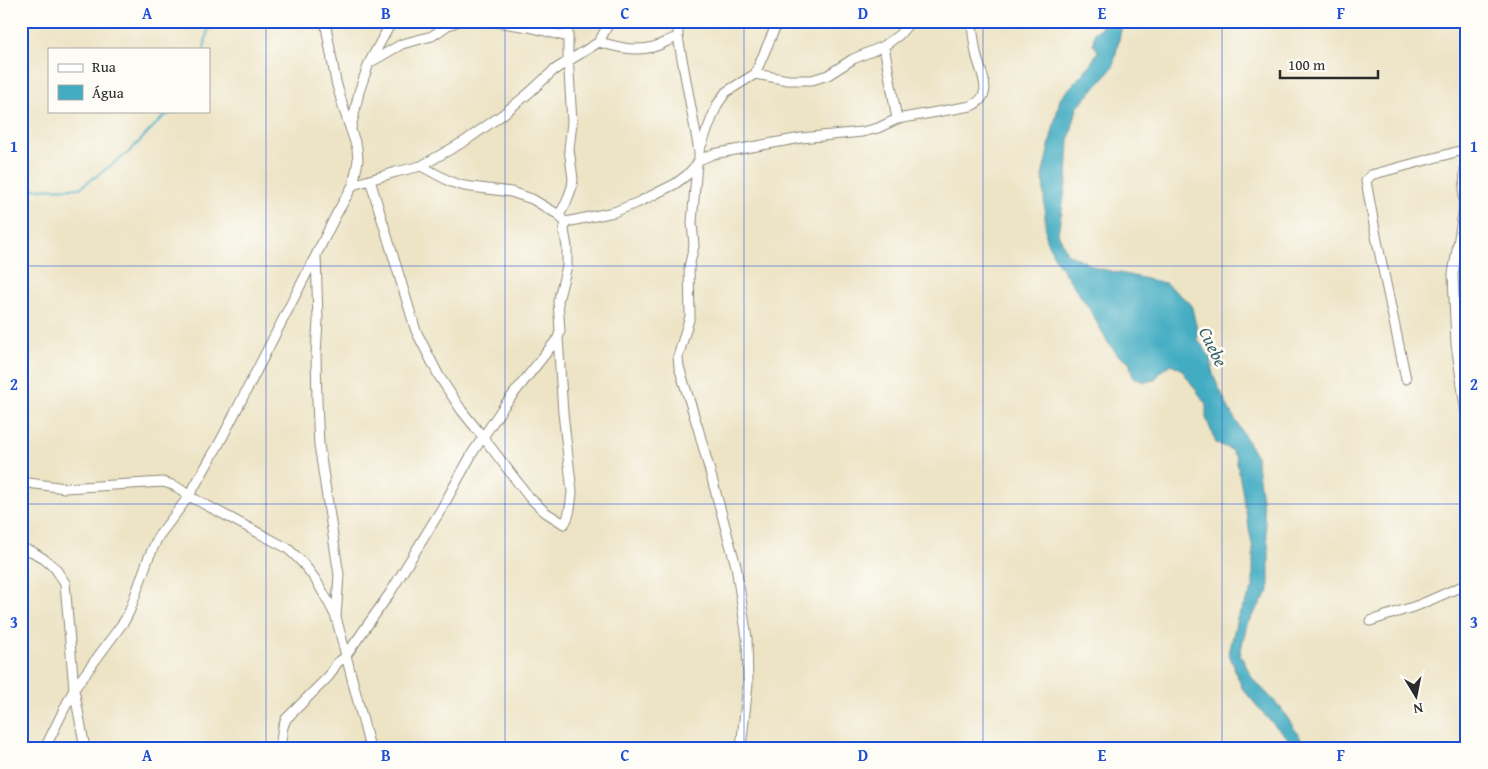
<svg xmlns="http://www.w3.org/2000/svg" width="1488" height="769" font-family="'Gentium Book Plus',serif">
	<rect width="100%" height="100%" fill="#fdfcf7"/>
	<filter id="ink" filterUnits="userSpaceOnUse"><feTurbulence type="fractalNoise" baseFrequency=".02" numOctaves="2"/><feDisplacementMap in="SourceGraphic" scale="10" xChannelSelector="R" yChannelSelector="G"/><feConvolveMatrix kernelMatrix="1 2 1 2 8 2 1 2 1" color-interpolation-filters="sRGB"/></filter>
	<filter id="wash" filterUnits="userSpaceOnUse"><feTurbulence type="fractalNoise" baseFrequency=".0096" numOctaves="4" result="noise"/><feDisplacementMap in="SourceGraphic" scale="20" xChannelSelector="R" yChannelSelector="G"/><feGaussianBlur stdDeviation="1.12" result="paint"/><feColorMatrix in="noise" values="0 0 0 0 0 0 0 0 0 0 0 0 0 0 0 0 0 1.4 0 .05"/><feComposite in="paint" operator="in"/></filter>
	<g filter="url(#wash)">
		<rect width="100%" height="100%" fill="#ede4c6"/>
		<!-- water -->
		<path fill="#43acc2" stroke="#376c76" d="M1103,21H1123L1113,67L1077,108L1069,140L1067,179L1058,233L1067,253L1097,268L1165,283L1191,304L1197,329V339L1211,358L1213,375L1227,405L1256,456L1269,552V591L1247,624L1240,654L1253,679L1281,708L1307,748H1293L1287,737L1268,719L1242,688L1229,654L1237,618L1253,588V550L1236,457L1230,449L1216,443L1206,418V404L1181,369L1171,364L1161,371L1155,380L1144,382L1133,377L1129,361L1118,355L1108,343L1090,310L1056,260L1046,240L1043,172L1060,99L1090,65L1098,51L1093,44L1095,32L1101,28Z"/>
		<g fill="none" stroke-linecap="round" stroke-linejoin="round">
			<!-- stream -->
			<path stroke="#43acc2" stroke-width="2" d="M204,49L208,29L207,21
				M21,194L35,189L80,188L128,153L163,117L175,111"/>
		</g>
	</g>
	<g filter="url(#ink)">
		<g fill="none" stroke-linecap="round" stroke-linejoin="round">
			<!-- minor casing -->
			<g stroke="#8c8878" stroke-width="11">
				<path id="minor" d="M325,21L336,82L344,110L357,148L358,161L353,185L336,215L316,255L318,320L316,355L317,401L319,445L339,575L336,617L370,748
					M490,21L529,27L568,37
					M678,21V37L699,151
					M599,42C617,47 634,52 653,47C662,45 669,39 678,37
					M884,46L897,119
					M369,63L402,44L432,36L448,25L459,21
					M755,74L788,80H812L828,75L853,59L884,46L899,35L911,21
					M351,128L359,92L369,63L392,21
					M1466,149L1463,214L1453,274L1456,344L1467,420
					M699,160L713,154L801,138L862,132L878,128L897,119L971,106C997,95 979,71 976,53C974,42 973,32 971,21
					M697,164L692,222L694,246L689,267L690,316L678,357L679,367L698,428L736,566L747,638L748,684L741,748
					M421,166L451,182L464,186L511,192L532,199L559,215L562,219
					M370,180L416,331L439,376L462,411L483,437L529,497L545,512L564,524C570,517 571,502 572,492L563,413L558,338
					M353,185L396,172L421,166L465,141L502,115L529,93L554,70L599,42L610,21
					M559,215L566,203L572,187L573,179L569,149L572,122L568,55V21
					M566,222L614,212L639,202L675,184L687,175L697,164L699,160V151L717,105L726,92L755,74L778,21
					M1406,379L1376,236L1366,181L1371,175L1467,149
					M21,482L65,488L163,482C175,485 181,489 189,496L287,548C311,568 322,589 336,617
					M21,548L33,552L44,559L55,568L65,583L74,689L85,748
					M1370,621L1419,605L1467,584
					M45,748L74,689L125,620L130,610L148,559L158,537L189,496L220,442L315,257
					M280,748L283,727L286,719L329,676L337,663L345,657L390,593L442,508L473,452L504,406L558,338L560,331L558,301L567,266V247L564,230L566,222"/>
			</g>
			<!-- minor -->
			<use href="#minor" stroke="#fff" stroke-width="9"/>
		</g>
	</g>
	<!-- grid -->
	<path fill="none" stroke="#1d4ed8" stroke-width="1" stroke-opacity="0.55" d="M266,21V748M505,21V748M744,21V748M983,21V748M1222,21V748M21,266H1467M21,504H1467"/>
	<g text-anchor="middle" stroke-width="5" stroke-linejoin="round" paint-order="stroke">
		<!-- water labels -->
		<g font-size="18" font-style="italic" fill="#355f67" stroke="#fdfcf7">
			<text transform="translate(1213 347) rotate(64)" y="6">Cuebe</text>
		</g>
	</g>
	<!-- margin -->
	<rect width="1488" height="769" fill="none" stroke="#fdfcf7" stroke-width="55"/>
	<!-- legend -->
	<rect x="48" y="48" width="162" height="65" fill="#fdfcf7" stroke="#a9a8a5"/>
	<rect x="58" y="64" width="25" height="8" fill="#ffffff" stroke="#a9a8a5"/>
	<text x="92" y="72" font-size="15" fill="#2b2b2b">Rua</text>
	<rect x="58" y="85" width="25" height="15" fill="#43acc2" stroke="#a9a8a5"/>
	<text x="92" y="98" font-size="15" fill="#2b2b2b">Água</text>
	<!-- north arrow -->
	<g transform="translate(1416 696) rotate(170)" stroke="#fdfcf7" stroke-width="4" paint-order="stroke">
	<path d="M0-4L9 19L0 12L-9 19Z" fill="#2b2b2b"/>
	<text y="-8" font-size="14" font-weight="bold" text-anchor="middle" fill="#2b2b2b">N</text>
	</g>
	<!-- scale -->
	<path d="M1280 70v8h98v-8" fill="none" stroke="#2b2b2b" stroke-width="2.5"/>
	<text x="1288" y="70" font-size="15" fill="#2b2b2b" stroke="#fdfcf7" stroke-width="4" paint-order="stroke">100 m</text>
	<rect x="28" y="28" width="1432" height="714" fill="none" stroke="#1d4ed8" stroke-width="2"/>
	<g font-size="16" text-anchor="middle" font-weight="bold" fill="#1d4ed8">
		<text x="147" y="19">A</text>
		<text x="386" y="19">B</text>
		<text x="625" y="19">C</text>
		<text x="863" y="19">D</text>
		<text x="1102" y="19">E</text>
		<text x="1341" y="19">F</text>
		<text x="14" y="152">1</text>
		<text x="1474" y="152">1</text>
		<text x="14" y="390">2</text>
		<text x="1474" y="390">2</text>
		<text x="14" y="628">3</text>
		<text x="1474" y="628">3</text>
		<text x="147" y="761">A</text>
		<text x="386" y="761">B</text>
		<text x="625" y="761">C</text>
		<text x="863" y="761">D</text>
		<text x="1102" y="761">E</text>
		<text x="1341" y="761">F</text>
	</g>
</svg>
